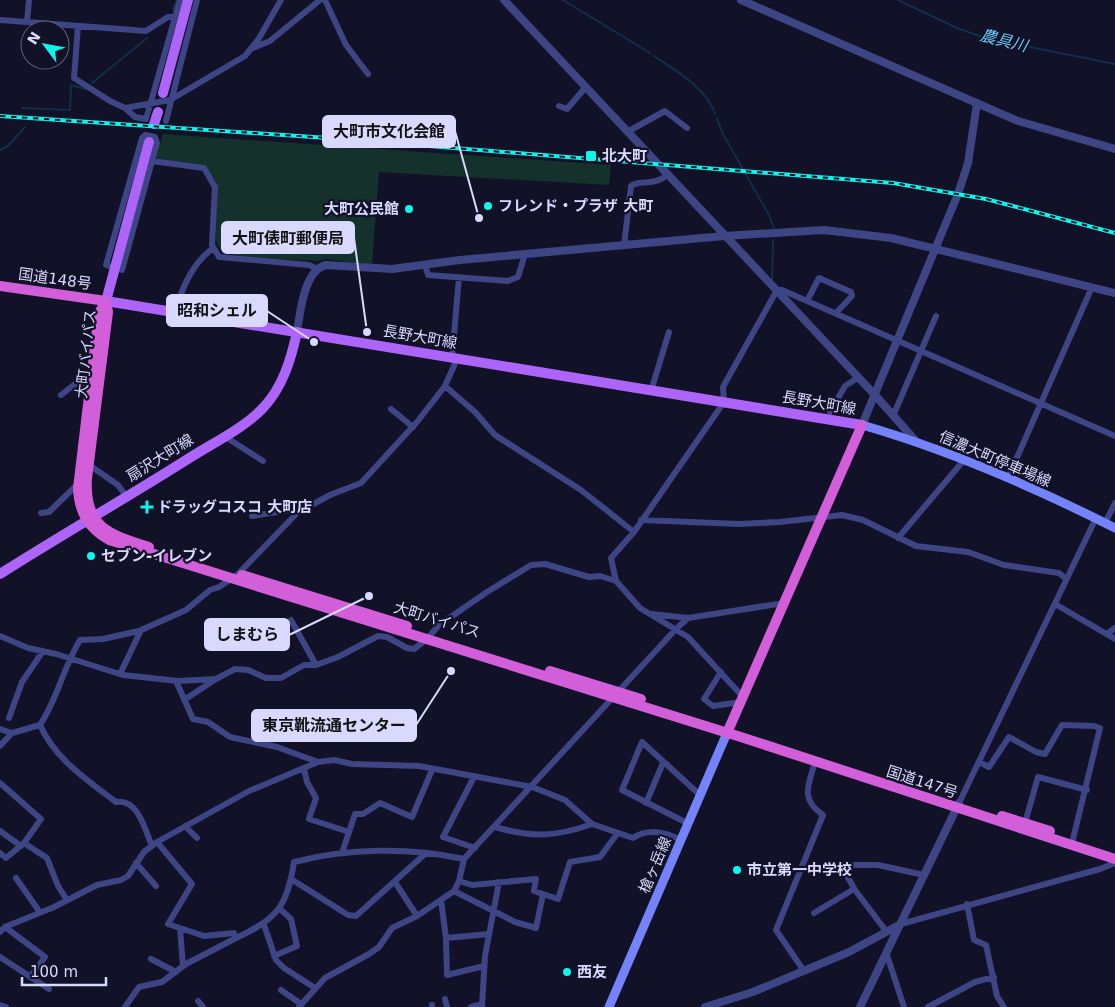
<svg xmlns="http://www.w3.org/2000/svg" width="1115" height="1007" font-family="'DejaVu Sans','Noto Sans JP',sans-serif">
	<rect width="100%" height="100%" fill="#111127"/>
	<!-- green -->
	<path fill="#14312c" d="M163,134L611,165L609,185L379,172L372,265L326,259L318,261C297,259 240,260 224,251C218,248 217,244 216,238L217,183L204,165L158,159L156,157Z"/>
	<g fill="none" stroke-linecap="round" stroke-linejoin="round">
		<!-- stream -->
		<path stroke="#112f4b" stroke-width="2" d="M563,0L650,53
			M898,0L957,28L985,38L1115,64
			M173,9L177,0
			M654,56C676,71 707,88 715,114
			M92,83L147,38
			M22,108L70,110L71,85L85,89
			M717,119L724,136L769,215L774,228
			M0,150L8,146L25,127
			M772,281L773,240"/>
		<!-- minor -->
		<path stroke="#3e4584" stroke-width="6" d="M325,0L346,45L368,74
			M0,20L146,31L168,17H175
			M27,22L29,0
			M78,26L74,78L110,101L125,108L170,100L245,56L258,40L281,0
			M253,48L270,41L320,0
			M559,106L567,109L585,88
			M125,108L135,117L146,119L180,0
			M166,121L197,0
			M627,132L665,111L687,128
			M145,135L155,137L157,143L122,270L106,265L142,138Z
			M606,155H649
			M152,161L204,168L215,187L212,245L219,257L309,265L317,269
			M624,246L631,186C639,179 653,187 667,175
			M425,265L428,275L508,281L518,277L525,254
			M807,301L819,278L851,292L852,296L836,313
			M175,313C181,290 192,264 212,249
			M452,358L459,277
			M445,386L475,412L495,435L581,490L634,532
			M651,391L669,332
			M61,395L75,384L91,383
			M391,409L413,427
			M830,412L845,386L859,377
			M893,416L936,316
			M224,436L263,461
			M89,465L118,485L126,496
			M1008,478L1092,287
			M41,513L49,512L79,483
			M252,516L289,510L297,513
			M641,520L739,524L780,522L842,515L863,520L916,546L968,552L1004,565L1059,573L1065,578
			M1105,523L1115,503
			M898,538L964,460
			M616,581L611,558L634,532L724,402L723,387L777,290H782L1115,436
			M1055,604L1115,639
			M652,614L688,618L784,603
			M291,620L316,665
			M1107,634L1115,628
			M0,636L28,648L56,654L123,675L178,681L216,679L235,669L248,670L266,678H281L304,665H316L338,657L378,636L387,637L407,648L414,649L427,639L439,625L487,592L531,565L545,564L589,577L600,576L616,581L640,608L688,637L743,697
			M721,672L704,699L713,706L741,702
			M120,674L141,630
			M176,681L193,719L208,722L230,737L277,747L318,762
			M184,700L216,679
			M9,718L22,682L43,651
			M40,725C55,759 87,780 116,802C138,798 145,830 152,846
			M0,729L12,733
			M0,746L12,733L40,725C57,700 63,668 80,640L103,639L139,631L186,610L210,590L219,587L238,574L297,513L330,495L361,483L417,422L445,386L457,359
			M979,762L989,767L1009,737L1036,752L1045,754L1062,725L1094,726L1100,728L1073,839
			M304,769L307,782L316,798L309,819L349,832
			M474,777L443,837L475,848
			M0,783L41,819L24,843L47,858L58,886L67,900
			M646,803L663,763
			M959,803L1096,518
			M687,823L622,790L642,742L700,795
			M1025,823L1038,777L1087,790
			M185,826L197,838
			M495,827C532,838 556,837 592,824
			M0,831L21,846
			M157,842L192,884L168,924L204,936L234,933L236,938C277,919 287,907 294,862C348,848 409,847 464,859
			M0,853L6,858L24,843
			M342,853L355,814H363L380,803L412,817L432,770
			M136,863L156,886
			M16,878L39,911
			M291,879L348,915L356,916L426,853
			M395,882L417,916
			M454,891L515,922L536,928L543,894L534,891L536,879L472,885L459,881
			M543,894L558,899L570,862L600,857L617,834
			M441,900L446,938L447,975L484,966
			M967,904L974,940L986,945L997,996L1004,1007
			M814,913L854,889
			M901,924L1100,869L1115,863
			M264,925L276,960L284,968L315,988
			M5,927L45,957L30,977
			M180,928L183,966
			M886,931L855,890L841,865H878L924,875
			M0,932L5,927L54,907L97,885L121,880L128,876L144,852L157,842L249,791L318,762L334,760L352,764L419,766L532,787L565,800L592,824L633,838C649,828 665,832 681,840
			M446,938L489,934
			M887,955L904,1007
			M274,956L297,946L291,919L280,909
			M0,957L49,989
			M151,959L176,972
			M804,971L776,930L823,815C800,799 808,786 815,762
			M281,990L301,1004
			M445,999L447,1007
			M198,1001L203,1007
			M0,1005L6,1007
			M432,1005V1007
			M125,1007L139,987L162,982L186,964L236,938
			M299,1007L325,978L369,954L379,947L392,928L417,916L454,891L459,881L464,859L675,630L688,618
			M471,1007L482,1004
			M482,1007L485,956L499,882
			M928,1007L975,982L994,977"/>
		<!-- tertiary -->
		<path stroke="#3e4584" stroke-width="8" d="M504,0L874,394L915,440
			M741,0L1018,121L1115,149
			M297,332C300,313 304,270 326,265L392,269L460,260L724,236L824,230L891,238L1115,293
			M862,425L958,194L968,163L977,103
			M705,1007L753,992L849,952L901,924
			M860,1007L959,803"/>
		<!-- secondary -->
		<path stroke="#7483f9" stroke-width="9" d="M862,425C949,450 1034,487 1115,528
			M609,1007L727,733"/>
		<!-- primary -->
		<path stroke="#ad64f8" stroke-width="10" d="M163,93L188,0
			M154,124L158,112
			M149,142L106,301L862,425
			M0,574C63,534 128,497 191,457C215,442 244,428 263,408C283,387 291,359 297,332"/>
		<!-- trunk -->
		<path stroke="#d25eda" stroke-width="10" d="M0,286L106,301
			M106,301L99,313L78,488C79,512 88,528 109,540L744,738L1115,859
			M106,301L108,312L87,478C84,527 108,534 149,547
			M242,575L407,626
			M550,671L641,699
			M727,733L862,425
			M1002,816L1050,831"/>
		<!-- rail casing -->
		<g stroke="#0df5ec" stroke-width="4">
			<path id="rail" d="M0,116L328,138L893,183L986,199L1115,233"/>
		</g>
		<!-- rail -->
		<use href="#rail" stroke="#111127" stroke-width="2" stroke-dasharray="5.5" stroke-linecap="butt"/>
	</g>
	<!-- markers -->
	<g fill="#0df5ec" stroke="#111127" stroke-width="2">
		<rect x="585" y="150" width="12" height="12" rx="2.5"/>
		<circle cx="488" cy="206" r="5"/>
		<circle cx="409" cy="209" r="5"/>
		<path d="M144.5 499.5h5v5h5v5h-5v5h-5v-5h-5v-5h5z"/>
		<circle cx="91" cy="556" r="5"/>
		<circle cx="737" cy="870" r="5"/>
		<circle cx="567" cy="972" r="5"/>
	</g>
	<g text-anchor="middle" stroke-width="4.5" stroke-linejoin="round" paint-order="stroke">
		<!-- poi labels -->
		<g font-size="15" font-weight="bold" fill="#d8d9fd" stroke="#111127" text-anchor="start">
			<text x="602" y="161">北大町</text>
			<text x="498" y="211">フレンド・プラザ 大町</text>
			<text x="399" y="214" text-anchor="end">大町公民館</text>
			<text x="157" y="512">ドラッグコスコ 大町店</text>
			<text x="101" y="561">セブン-イレブン</text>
			<text x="747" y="875">市立第一中学校</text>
			<text x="577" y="977">西友</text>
		</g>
		<!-- street labels -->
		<g font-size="15" fill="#d8d9fd" stroke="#111127">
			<text transform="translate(55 279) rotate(8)" y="5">国道148号</text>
			<text transform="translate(420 337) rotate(10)" y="5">長野大町線</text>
			<text transform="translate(86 354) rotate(-84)" y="5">大町バイパス</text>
			<text transform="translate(819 403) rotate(10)" y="5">長野大町線</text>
			<text transform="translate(160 458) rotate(-32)" y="5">扇沢大町線</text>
			<text transform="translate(995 459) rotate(23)" y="5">信濃大町停車場線</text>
			<text transform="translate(437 620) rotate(17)" y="5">大町バイパス</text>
			<text transform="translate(922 782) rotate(18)" y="5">国道147号</text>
			<text transform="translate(655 865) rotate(-67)" y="5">槍ヶ岳線</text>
		</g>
		<!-- water labels -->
		<g font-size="16" font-style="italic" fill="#6bcbf9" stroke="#111127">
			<text transform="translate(1004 40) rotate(14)" y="6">農具川</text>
		</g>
	</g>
	<!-- callouts -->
	<path fill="none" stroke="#d8d9fd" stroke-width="2" d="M479 218L455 131M367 332L354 238M314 342L267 311M369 596L289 635M451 671L416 725"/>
	<g fill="#d8d9fd" stroke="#111127" stroke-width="2">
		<circle cx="479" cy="218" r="5"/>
		<circle cx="367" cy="332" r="5"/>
		<circle cx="314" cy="342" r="5"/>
		<circle cx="369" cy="596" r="5"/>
		<circle cx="451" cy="671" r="5"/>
	</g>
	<g fill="#d8d9fd" stroke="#d8d9fd" stroke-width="2">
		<rect x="323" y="116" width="132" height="31" rx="5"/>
		<rect x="222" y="222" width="132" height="31" rx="5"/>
		<rect x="167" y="295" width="100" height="31" rx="5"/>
		<rect x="205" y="619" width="84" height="31" rx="5"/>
		<rect x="252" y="710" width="164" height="31" rx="5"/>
	</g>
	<g font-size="16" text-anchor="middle" font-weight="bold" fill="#111">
		<text x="389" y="137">大町市文化会館</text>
		<text x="288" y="244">大町俵町郵便局</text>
		<text x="217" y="316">昭和シェル</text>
		<text x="247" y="640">しまむら</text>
		<text x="334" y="731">東京靴流通センター</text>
	</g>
	<!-- north arrow -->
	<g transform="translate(45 45) rotate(302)"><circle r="24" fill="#111127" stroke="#61617d"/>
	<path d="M0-4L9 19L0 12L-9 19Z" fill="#0df5ec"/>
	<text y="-8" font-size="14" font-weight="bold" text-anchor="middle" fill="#d8d9fd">N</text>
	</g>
	<!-- scale -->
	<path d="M22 977v8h84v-8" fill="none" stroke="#d8d9fd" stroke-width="2.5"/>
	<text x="30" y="977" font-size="15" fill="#d8d9fd" stroke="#111127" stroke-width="4" paint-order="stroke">100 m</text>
</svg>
